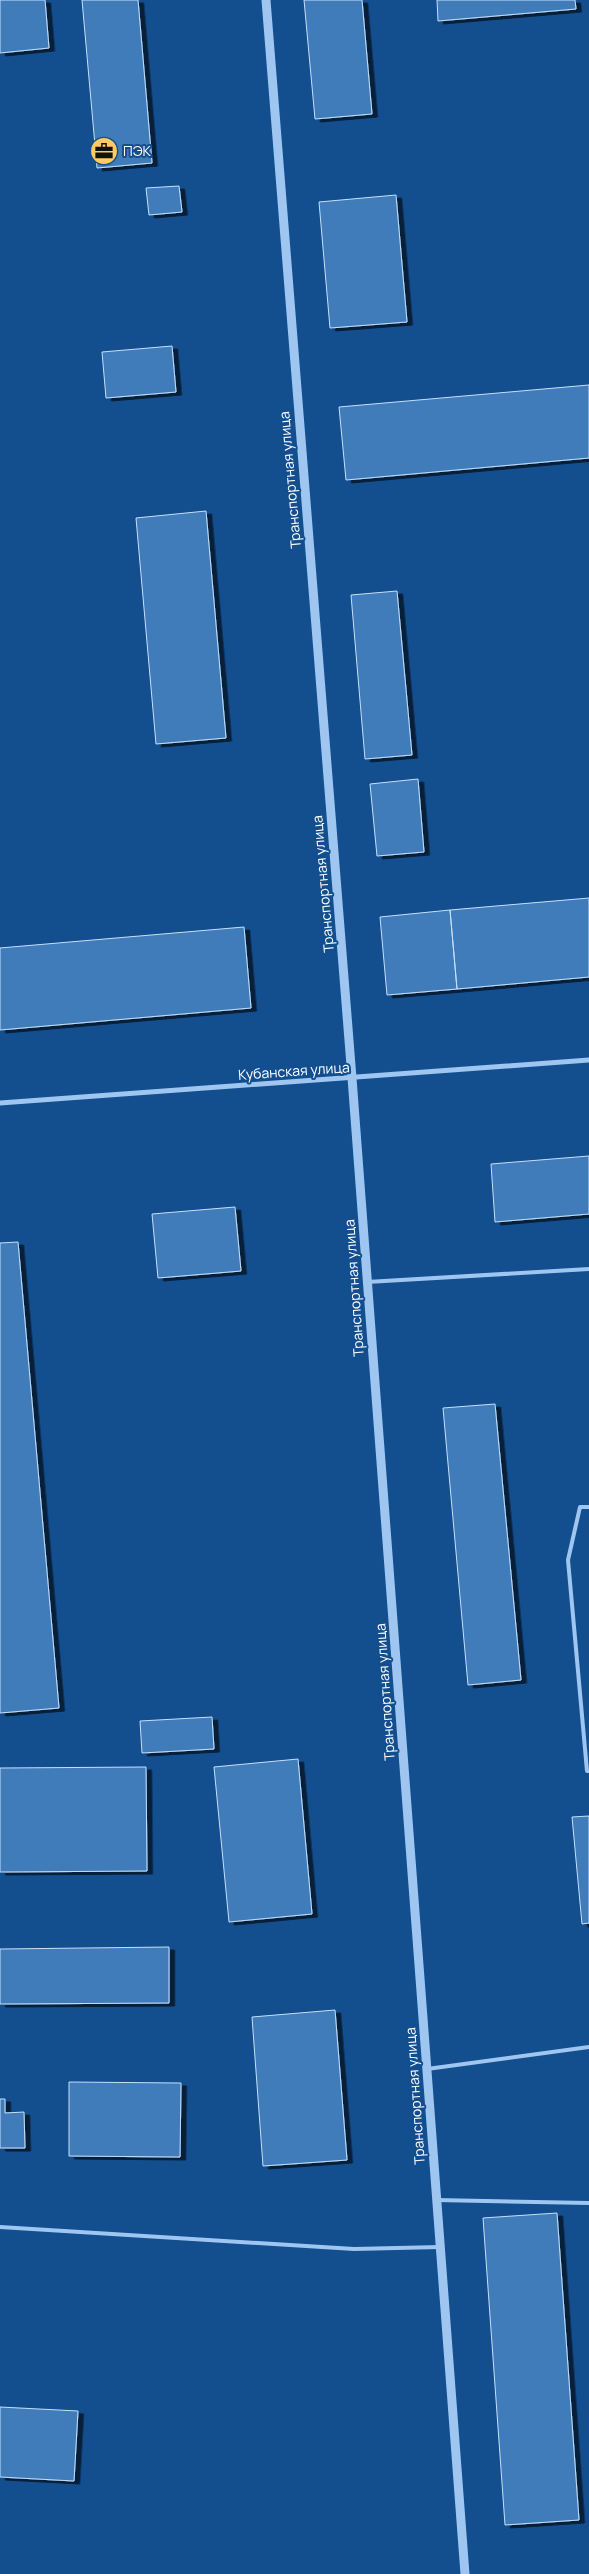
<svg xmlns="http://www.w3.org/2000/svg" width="589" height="2574" font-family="Manrope,sans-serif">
	<defs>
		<filter id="shadow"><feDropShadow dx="5.5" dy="3" stdDeviation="0" flood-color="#0009"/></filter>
	</defs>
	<rect width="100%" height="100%" fill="#134e8e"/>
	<!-- building -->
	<path fill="#407bb9" stroke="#c5e0fc" filter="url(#shadow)" d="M0,0H45L49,48L0,53Z
		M82,0H138L152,163L97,168Z
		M304,0H362L372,114L315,119Z
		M437,0H575L576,9L438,21Z
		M179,186L182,212L149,215L146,188Z
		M396,195L407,322L330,328L319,202Z
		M172,346L176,392L106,398L102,352Z
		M589,385V458L346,480L339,407Z
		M206,511L226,738L156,744L136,518Z
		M397,591L412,755L365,759L351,595Z
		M418,779L424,852L377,856L370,784Z
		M589,898V977L457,989L450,910Z
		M450,910L457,989L387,995L380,917Z
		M244,927L251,1008L0,1030V948Z
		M589,1156V1214L495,1222L491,1164Z
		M235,1207L241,1271L158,1278L152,1214Z
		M18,1242L59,1708L0,1713V1243Z
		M495,1404L521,1680L468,1685L443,1408Z
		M212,1717L214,1749L142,1753L140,1721Z
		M298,1759L312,1914L229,1922L214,1767Z
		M146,1767L147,1871L0,1872V1768Z
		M589,1816V1923L582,1924L572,1817Z
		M169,1947V2003L0,2004V1949Z
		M335,2010L347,2160L263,2166L252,2017Z
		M69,2082L181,2083L180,2157L69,2156Z
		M0,2099H5V2113L24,2112L25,2148H0Z
		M557,2213L579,2520L505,2525L483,2218Z
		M0,2407L78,2411L74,2481L0,2477Z"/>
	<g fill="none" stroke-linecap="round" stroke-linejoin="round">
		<!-- service -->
		<path stroke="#9ec6f1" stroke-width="4" d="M367,1282L589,1269
			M589,1507H580L568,1560L587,1771H589
			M427,2069L589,2047
			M436,2200L589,2203
			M0,2227L354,2249L440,2247"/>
		<!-- minor -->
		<path stroke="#9ec6f1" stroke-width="5" d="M0,1103L589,1060"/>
		<!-- tertiary -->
		<path stroke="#9ec6f1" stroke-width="9" d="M266,0L352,1078L465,2574"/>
	</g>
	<!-- icons -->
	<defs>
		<g id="office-disc" transform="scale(1.4375)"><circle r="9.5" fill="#ffca5e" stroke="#134e8e"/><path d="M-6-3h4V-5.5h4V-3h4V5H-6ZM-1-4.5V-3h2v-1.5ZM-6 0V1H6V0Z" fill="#111"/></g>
	</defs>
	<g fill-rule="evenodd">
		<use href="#office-disc" x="104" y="151"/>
	</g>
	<g text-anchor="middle" stroke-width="4" stroke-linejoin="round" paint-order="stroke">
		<!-- poi labels -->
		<g font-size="14" fill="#fff" stroke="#134e8e" text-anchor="start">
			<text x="123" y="156">ПЭК</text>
		</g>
		<!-- street labels -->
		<g font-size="14" fill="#fff" stroke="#134e8e">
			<text transform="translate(290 480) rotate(-95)" y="5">Транспортная улица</text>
			<text transform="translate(323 884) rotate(-95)" y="5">Транспортная улица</text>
			<text transform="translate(294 1071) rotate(-4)" y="5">Кубанская улица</text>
			<text transform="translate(354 1288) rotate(-94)" y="5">Транспортная улица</text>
			<text transform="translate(385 1692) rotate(-94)" y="5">Транспортная улица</text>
			<text transform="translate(415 2096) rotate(-94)" y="5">Транспортная улица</text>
		</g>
	</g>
</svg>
